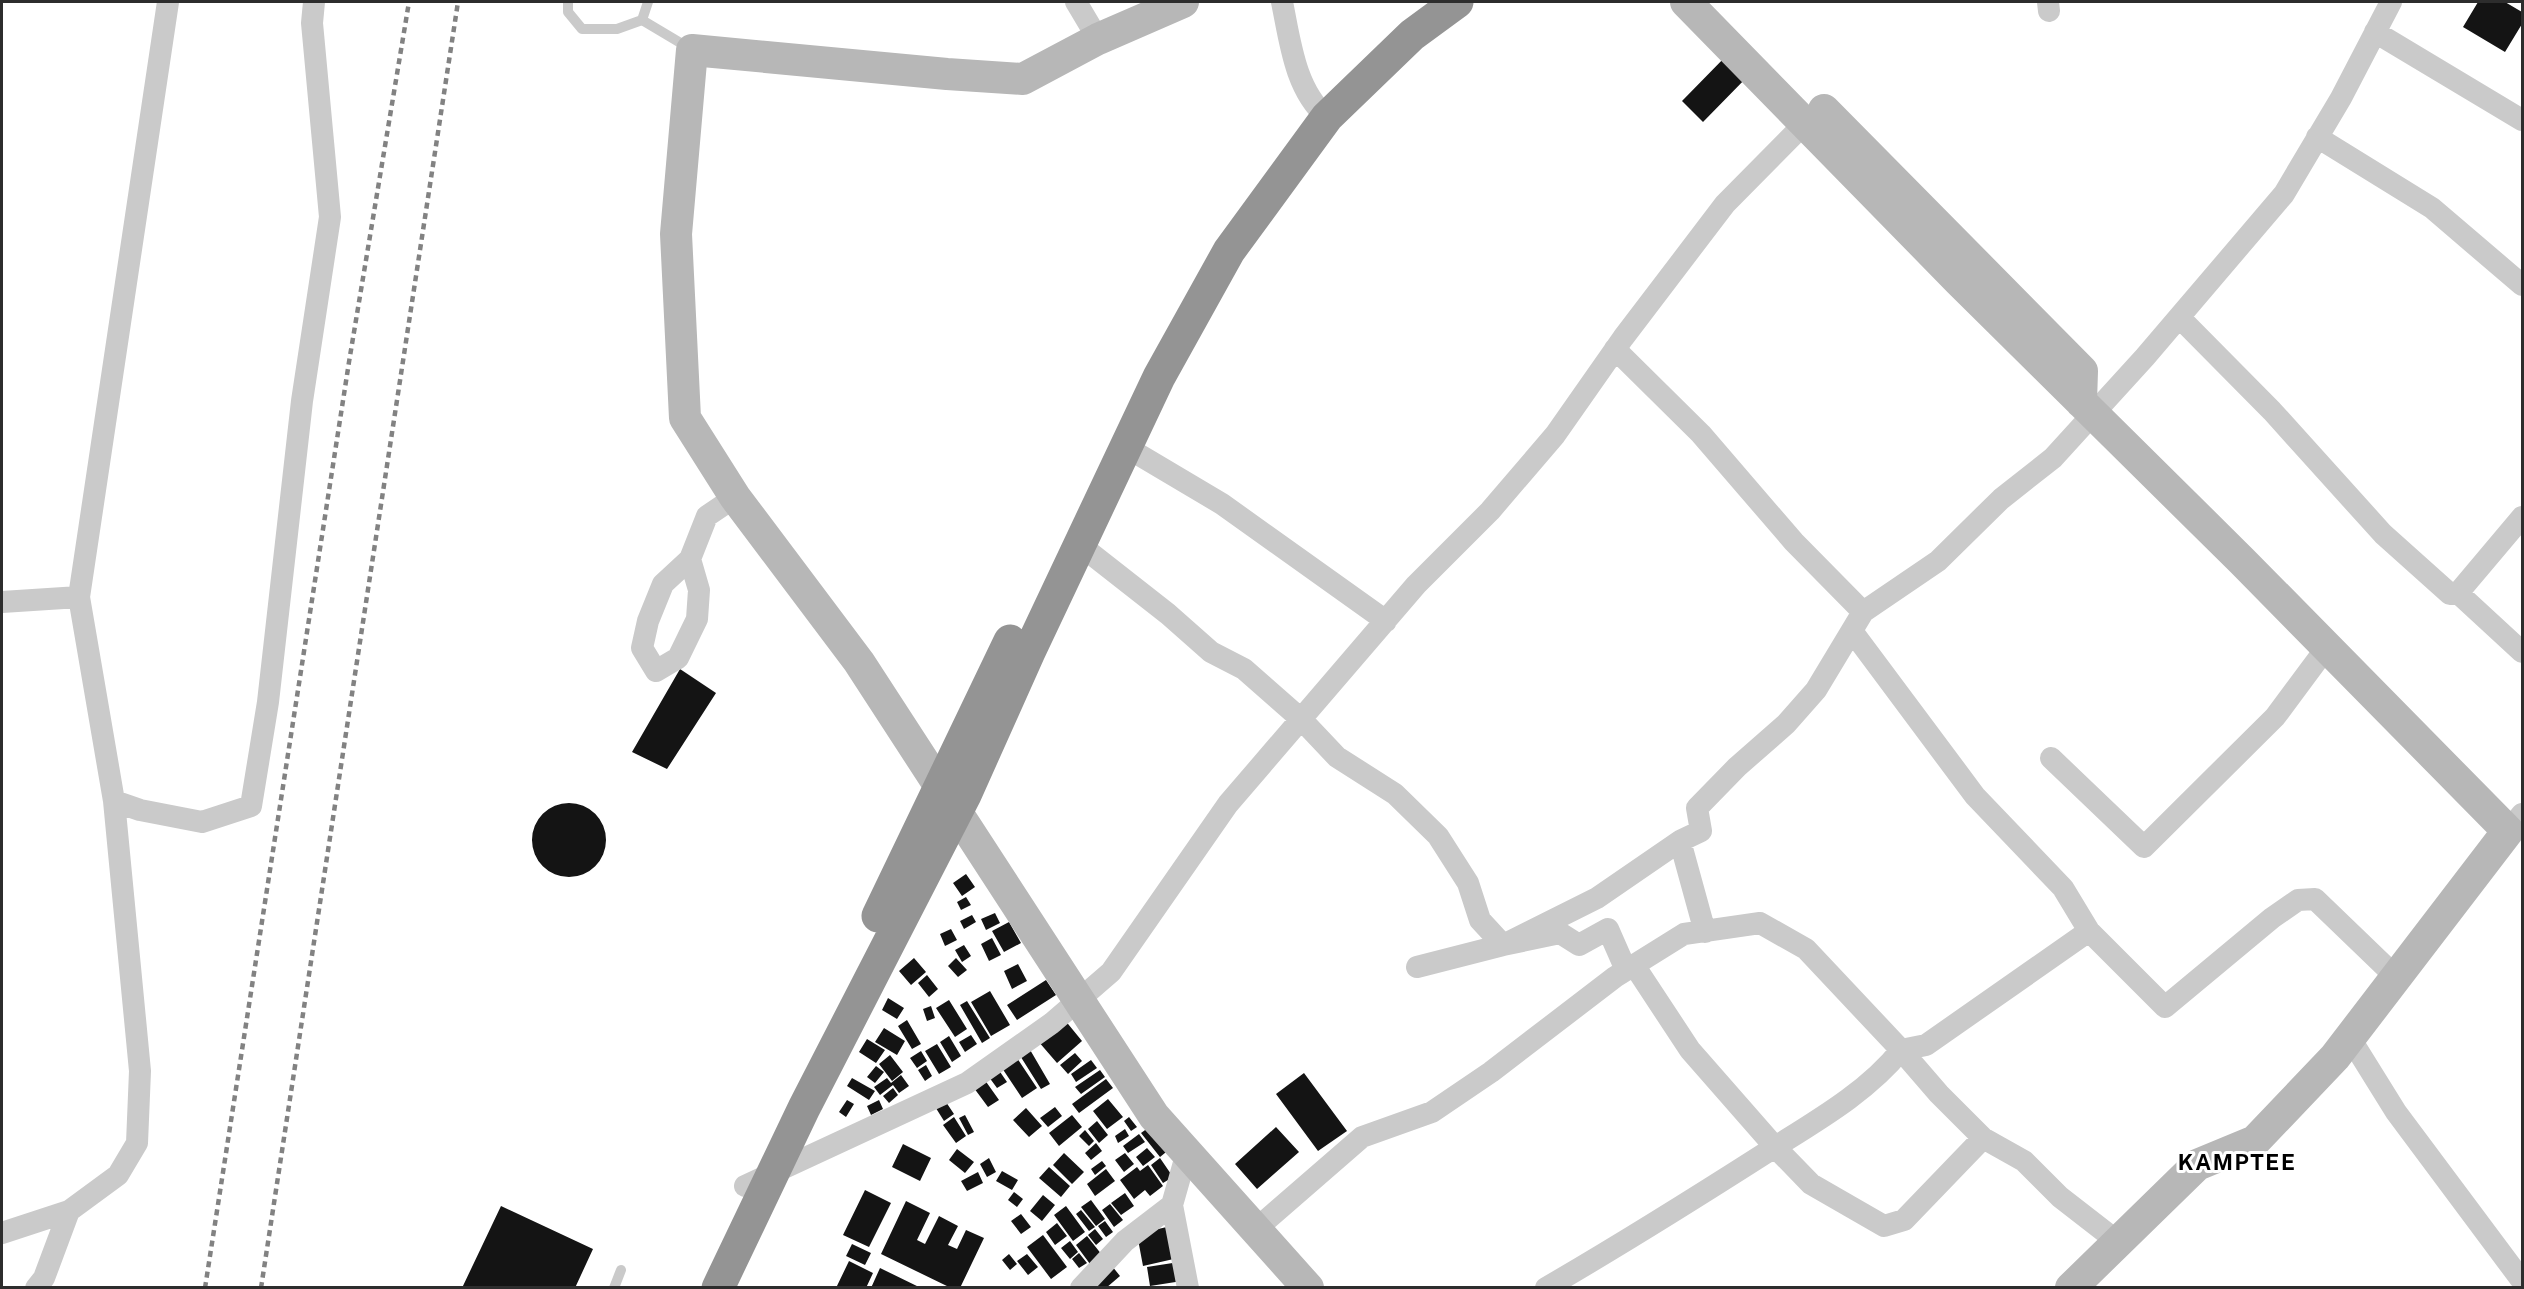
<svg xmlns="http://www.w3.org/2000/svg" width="2524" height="1289" font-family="'Public Sans',sans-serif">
	<rect width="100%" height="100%" fill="#fff"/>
	<!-- building -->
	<path fill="#141414" d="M2478,2H2505L2522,12V24L2505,52L2463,27Z
		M1729,53L1750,74L1703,122L1682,101Z
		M680,669L716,693L667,769L632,752Z
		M532 840a37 37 0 1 1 74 0a37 37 0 1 1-74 0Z
		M966,874L975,887L962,896L953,883Z
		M966,897L971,905L961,910L957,902Z
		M995,913L1000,923L986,930L981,919Z
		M972,915L976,922L964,929L960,921Z
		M1009,922L1021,943L1004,952L992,931Z
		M951,929L957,940L945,946L940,934Z
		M992,938L1001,955L989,961L981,944Z
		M964,945L971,956L962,962L955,950Z
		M914,958L926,972L911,985L899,971Z
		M956,958L967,970L958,977L948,966Z
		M1018,964L1027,981L1012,989L1004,971Z
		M927,975L938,989L929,997L918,983Z
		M1046,980L1056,995L1017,1020L1007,1005Z
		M990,991L1010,1025L991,1036L971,1002Z
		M888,998L904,1008L897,1019L882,1010Z
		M949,1000L967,1029L955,1037L936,1008Z
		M967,1001L990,1038L982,1043L960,1005Z
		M931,1006L935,1018L927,1021L923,1009Z
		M1064,1019L1082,1041L1057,1063L1038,1041Z
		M907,1020L921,1044L912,1049L898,1026Z
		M884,1028L905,1041L897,1055L875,1042Z
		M971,1035L977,1044L965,1052L959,1042Z
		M949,1036L961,1056L952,1062L940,1042Z
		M867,1039L885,1050L876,1063L859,1052Z
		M937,1044L951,1067L939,1074L925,1051Z
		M1029,1048L1050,1084L1041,1089L1019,1054Z
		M921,1051L927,1061L917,1068L910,1058Z
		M1075,1053L1082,1061L1068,1074L1060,1065Z
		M890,1055L903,1072L892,1081L879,1064Z
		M1015,1055L1037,1088L1022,1098L1000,1065Z
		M1091,1060L1097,1068L1076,1082L1071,1074Z
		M926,1065L932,1076L925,1081L918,1070Z
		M876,1066L884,1072L875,1083L867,1077Z
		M996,1066L1007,1082L997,1088L986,1073Z
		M1100,1070L1105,1077L1081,1094L1075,1087Z
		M1304,1073L1347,1131L1318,1151L1276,1094Z
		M901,1075L909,1086L899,1093L893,1085L880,1095L874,1087L887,1078L891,1083Z
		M982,1076L999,1100L988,1107L971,1084Z
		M852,1078L875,1091L869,1100L847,1086Z
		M1106,1079L1113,1088L1079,1113L1072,1104Z
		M893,1088L898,1095L889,1103L883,1096Z
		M944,1099L954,1114L944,1121L934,1105Z
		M1108,1099L1123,1117L1107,1129L1093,1111Z
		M847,1100L854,1104L846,1117L839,1112Z
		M879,1100L883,1109L871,1115L867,1106Z
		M1055,1107L1062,1116L1048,1127L1040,1118Z
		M1026,1108L1042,1126L1029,1137L1013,1120Z
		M965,1115L974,1132L968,1135L959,1118Z
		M1072,1115L1082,1127L1059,1146L1049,1133Z
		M954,1117L966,1136L956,1143L943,1125Z
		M1129,1117L1137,1127L1131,1131L1124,1121Z
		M1097,1121L1108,1135L1099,1143L1088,1129Z
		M1152,1125L1171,1148L1160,1157L1141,1133Z
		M1276,1127L1299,1152L1257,1189L1235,1164Z
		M1125,1129L1129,1136L1118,1143L1115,1136Z
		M1085,1130L1094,1141L1089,1146L1079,1136Z
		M1139,1134L1145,1142L1128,1153L1123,1146Z
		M1096,1143L1102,1151L1091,1160L1085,1153Z
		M903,1144L931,1158L920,1181L892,1167Z
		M1147,1148L1155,1157L1143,1166L1136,1157Z
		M957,1149L974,1162L965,1173L949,1160Z
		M1064,1153L1084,1172L1072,1184L1053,1165Z
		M1125,1153L1134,1164L1124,1172L1115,1160Z
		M989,1158L996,1172L987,1177L980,1164Z
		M1160,1158L1173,1177L1163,1183L1151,1165Z
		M1102,1161L1106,1166L1095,1175L1091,1169Z
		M1148,1165L1163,1186L1150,1196L1145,1190L1134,1199L1120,1180L1137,1167L1140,1171Z
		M1049,1167L1070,1186L1061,1197L1039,1178Z
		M1106,1169L1115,1181L1095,1196L1087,1184Z
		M1002,1171L1018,1180L1012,1190L996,1181Z
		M978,1172L983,1183L967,1191L961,1181Z
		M865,1190L891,1203L869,1247L843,1235Z
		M1014,1192L1023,1199L1017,1207L1008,1200Z
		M1125,1193L1134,1206L1121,1215L1111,1203Z
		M1043,1195L1055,1205L1042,1221L1030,1211Z
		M1091,1200L1105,1219L1096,1226L1081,1207Z
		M906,1201L930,1213L917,1240L925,1244L939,1216L958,1226L948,1245L957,1249L966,1230L984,1238L960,1288H951L881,1254Z
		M1110,1204L1123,1220L1114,1227L1102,1210Z
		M501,1206L593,1249L575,1288H462Z
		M1066,1206L1085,1232L1073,1241L1054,1215Z
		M1081,1210L1095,1227L1089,1231L1076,1214Z
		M1021,1214L1031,1227L1021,1234L1011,1221Z
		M1105,1221L1113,1232L1106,1237L1098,1226Z
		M1057,1223L1067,1236L1055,1245L1046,1232Z
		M1171,1226L1178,1258L1143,1266L1137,1234Z
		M1095,1229L1103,1239L1096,1245L1088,1235Z
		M1043,1235L1067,1267L1051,1279L1027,1247Z
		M1087,1236L1102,1255L1090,1264L1076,1245Z
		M1070,1241L1078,1252L1070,1259L1061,1248Z
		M852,1244L871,1253L865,1265L846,1256Z
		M1079,1253L1087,1263L1079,1268L1072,1259Z
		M1009,1254L1017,1264L1010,1270L1002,1260Z
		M1027,1254L1038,1267L1028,1275L1017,1261Z
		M849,1261L873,1273L866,1288H836Z
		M1179,1262L1182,1281L1150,1286L1147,1267Z
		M1112,1266L1120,1276L1106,1288H1092Z
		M880,1268L921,1288H871Z"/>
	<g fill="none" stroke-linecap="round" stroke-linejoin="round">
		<!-- lane -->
		<path stroke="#cacaca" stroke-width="10" d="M568,2V12L582,29H617L642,20
			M642,20L689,48
			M642,20L648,2
			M614,1288L621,1270"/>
		<!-- street -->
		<path stroke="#cacaca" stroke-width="22" d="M1076,2L1098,39
			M1282,2C1290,41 1295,90 1327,117
			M2048,2L2049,11
			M2375,32L2522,120
			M2317,137L2432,208L2522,285
			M2179,317L2272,411L2383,534L2450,594L2458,593L2522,652
			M1615,349L1701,434L1794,542L1863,612
			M1126,447L1222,504L1386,621
			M1080,545L1168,614L1211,652L1244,669L1302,720L1337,757L1395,794L1438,836L1468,883L1480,920L1503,945L1560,933L1579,945L1608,929L1626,970
			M690,559L699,590L697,619L678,658L656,671L642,648L648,621L663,584L690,559L707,516L735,497
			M2458,593L2522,517
			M2,602L79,597
			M1852,631L1975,796L2063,888L2089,931
			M2051,758L2144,847L2275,717L2327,647
			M114,801L140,810L202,822L251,806L268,702L302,401L330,217L312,23L314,2
			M2508,831L2522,814
			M1705,932L1680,841L1701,831L1697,808L1737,767L1786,724L1816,690L1863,612L1938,561L2001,499L2053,458L2145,357L2284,194L2341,98L2391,2
			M1634,965L1690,1050L1775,1147L1811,1184L1884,1226L1904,1220L1983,1138
			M1417,967L1503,945L1597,898L1680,841
			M2350,1038L2396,1112L2522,1281
			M1187,1152L1172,1205L1188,1288
			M745,1186L967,1083L1052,1023L1111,972L1228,804L1416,585L1490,511L1555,435L1623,338L1725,204L1806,122
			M1256,1229L1362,1137L1432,1112L1491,1072L1615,977L1684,934L1760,923L1806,949L1901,1050C1866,1094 1811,1124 1764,1154C1692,1200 1620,1245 1546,1288
			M2,1233L69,1211L118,1175L137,1143L140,1071L114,801L79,597L168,2
			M2118,1242L2060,1197L2024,1161L1983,1138L1939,1094L1901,1050L1926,1045L2089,931L2165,1007L2272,918L2298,900L2315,899L2396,977
			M36,1288L44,1278L69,1211
			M1081,1288L1125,1241L1172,1205"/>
		<!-- secondary -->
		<path stroke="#b7b7b7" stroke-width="32" d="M1183,2L1098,39L1023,79L947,74L692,50L676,234L685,418L735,497L859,662L1154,1116L1308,1288
			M1686,2L1959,281L2242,561L2508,831L2335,1057L2255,1141L2197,1165L2071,1288
			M1824,110L2082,371L2081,402"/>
		<!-- highway -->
		<path stroke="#949494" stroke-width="33" d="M878,916L1010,641
			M718,1288L804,1108L965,795L1029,652L1159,377L1229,251L1327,117L1412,35L1457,2"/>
		<!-- rail -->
		<path stroke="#828282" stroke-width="4.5" stroke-dasharray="6 4.5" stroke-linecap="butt" d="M205,1288L349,362L409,2
			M261,1288L458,2"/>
	</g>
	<g text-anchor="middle" stroke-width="6" stroke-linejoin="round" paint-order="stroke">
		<!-- district labels -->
		<g font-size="22" font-weight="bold" letter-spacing="1.5" fill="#000" stroke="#fff">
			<text x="2237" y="1170">KAMPTEE</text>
		</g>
	</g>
	<!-- border -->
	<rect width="2524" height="1289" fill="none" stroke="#2d2d2d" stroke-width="6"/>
</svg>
